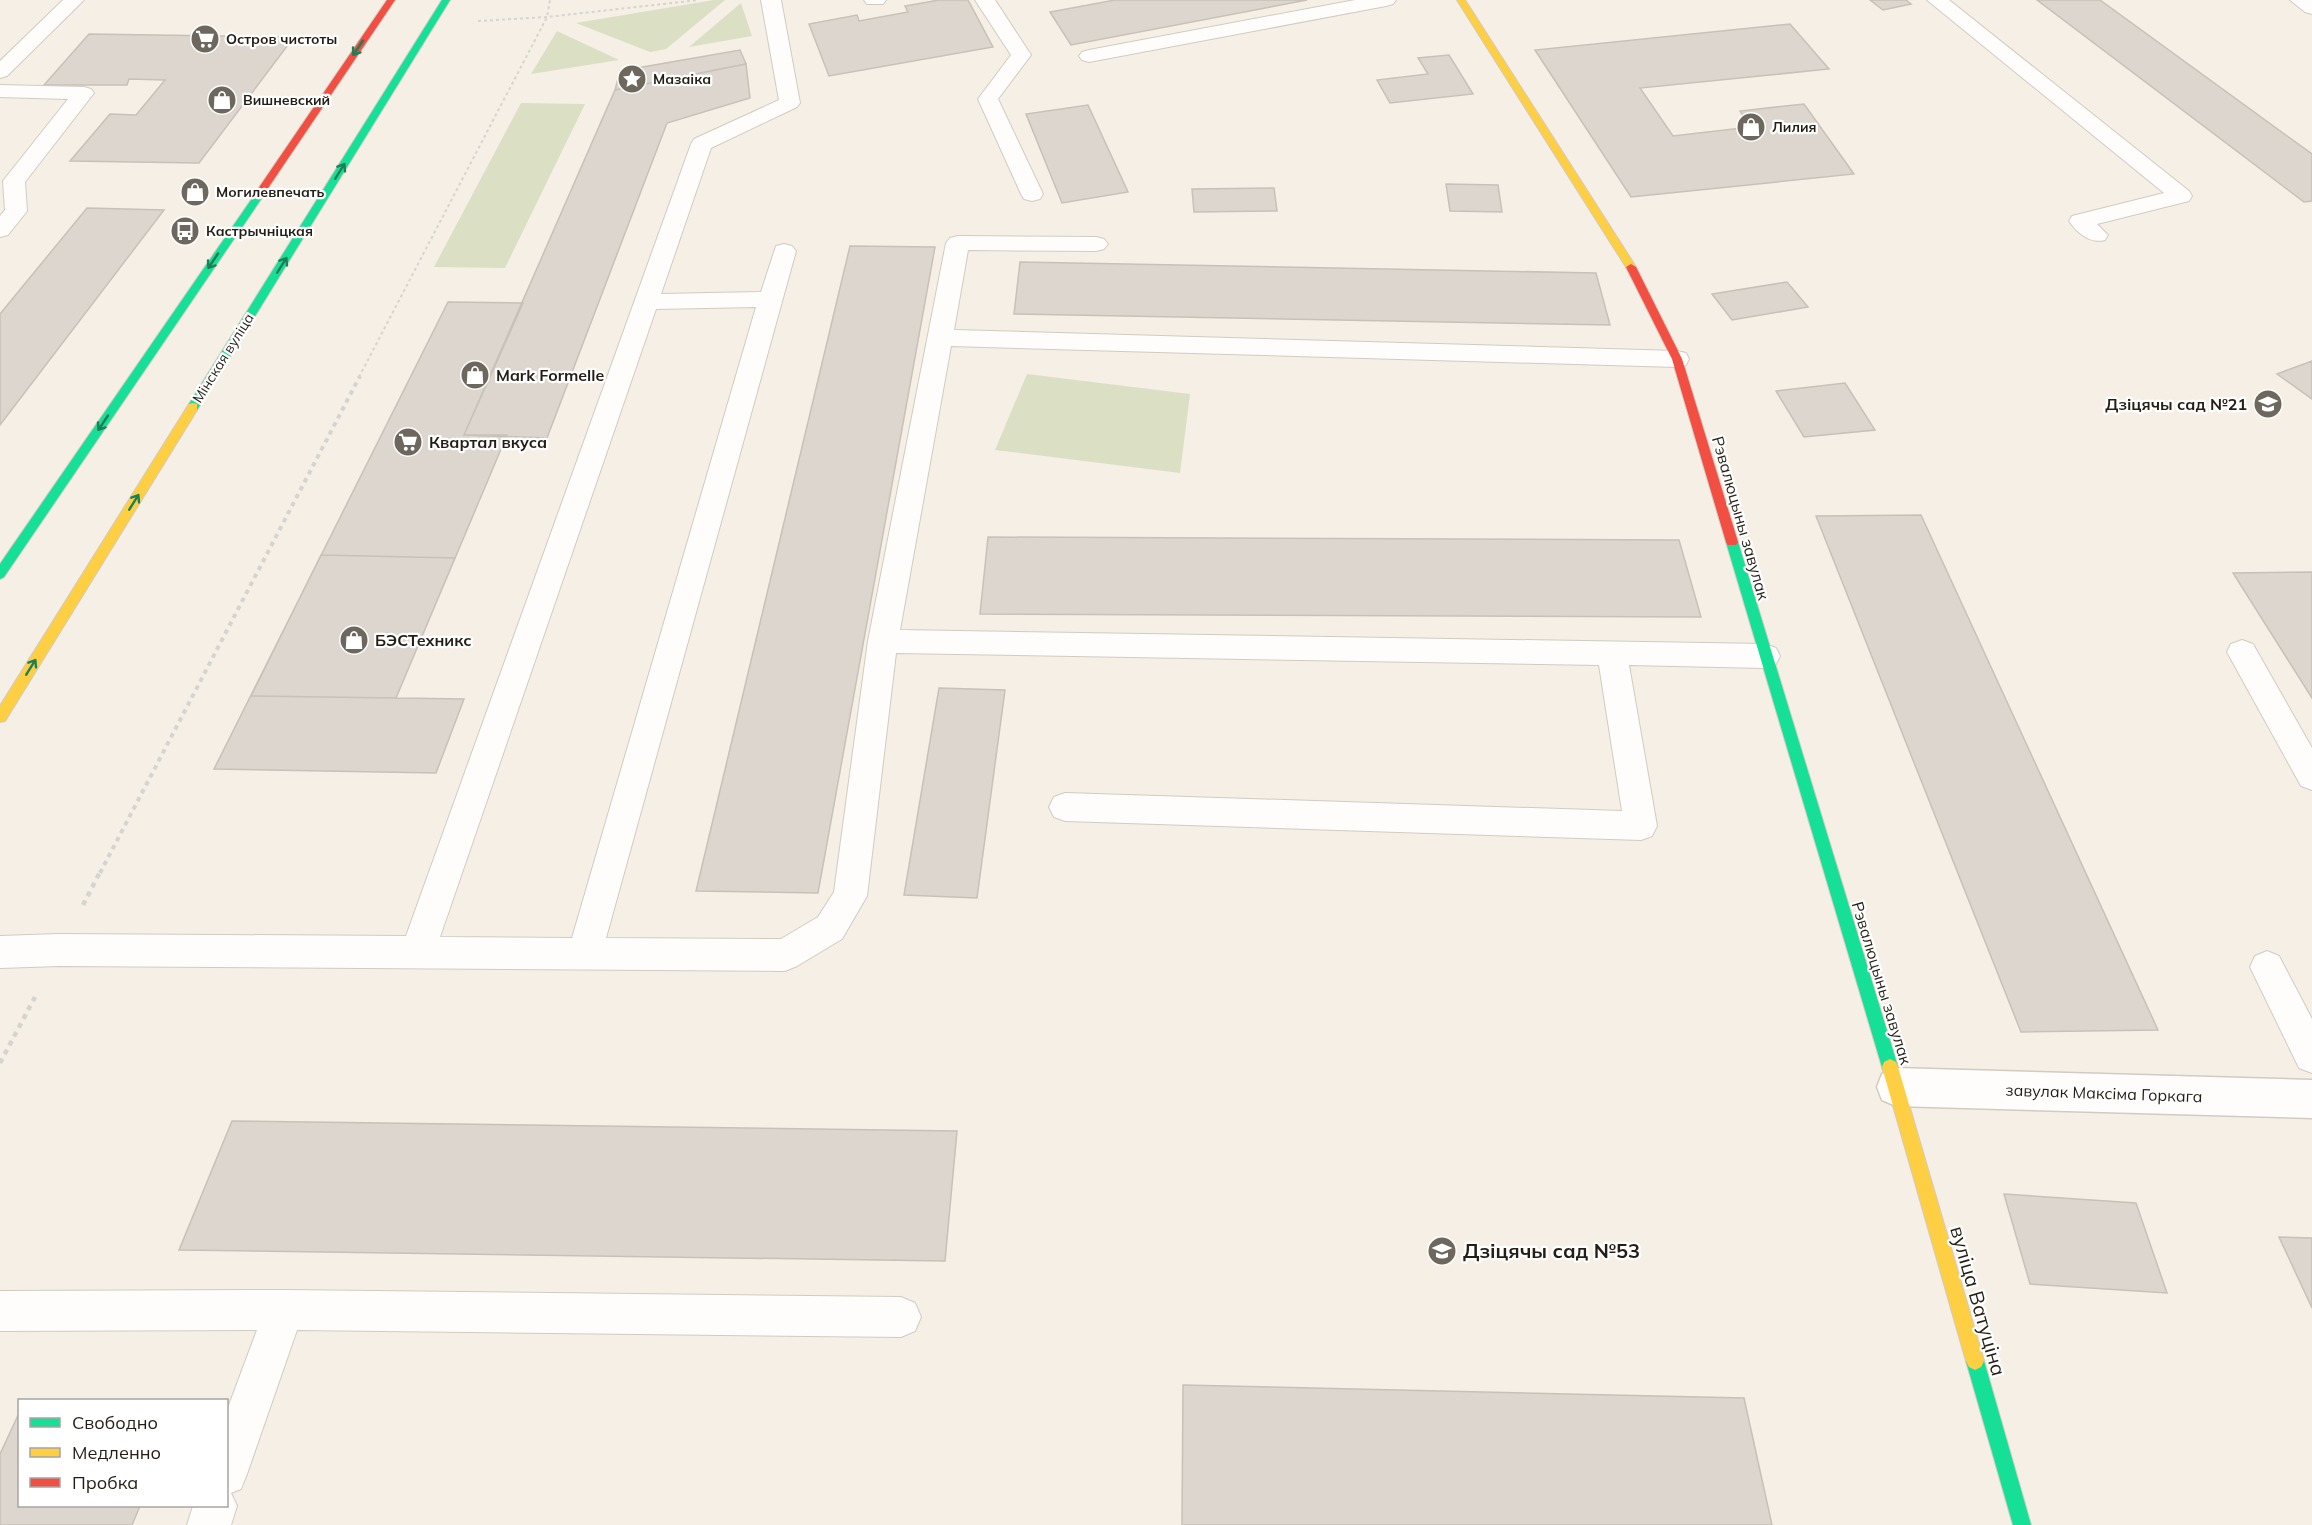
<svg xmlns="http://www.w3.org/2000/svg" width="2312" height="1525" font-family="Mulish,sans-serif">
	<rect width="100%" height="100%" fill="#f6efe5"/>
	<!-- green -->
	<path fill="#dbdfc3" d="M714,0H725L666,49L650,52L576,23Z
		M741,3L752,36L689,47Z
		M557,31L619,60L531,74Z
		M521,103L585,104L505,268L434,267Z
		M1027,374L1190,394L1180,473L995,450Z"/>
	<!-- building -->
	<path fill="#ddd6ce" stroke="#c7c1b9" stroke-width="1.5" d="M939,0H968L993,47L829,76L809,24L857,15L859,21L908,12L905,6Z
		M1115,0H1307L1071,45L1050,12Z
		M1870,0H1906L1911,4L1883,10Z
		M2037,0H2100L2312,154V201L2304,202Z
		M1790,24L1829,69L1640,88L1673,136L1751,127L1740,111L1804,104L1854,174L1631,197L1535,50Z
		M89,34L294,37L199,163L70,161L110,114L136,115L165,80L129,79L127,85H44Z
		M740,50L746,64L615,90L620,71Z
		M1449,55L1473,94L1390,103L1377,80L1428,74L1418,58Z
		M746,64L750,98L667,123L547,438L464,435L615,90Z
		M1088,105L1128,192L1062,203L1026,114Z
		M1446,184L1498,185L1502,212L1450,211Z
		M1274,188L1277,211L1194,212L1192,189Z
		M87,208L164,210L0,425V314Z
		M850,246L935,247L818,893L696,891Z
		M1020,262L1596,273L1610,325L1014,314Z
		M1787,282L1808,307L1732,320L1712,294Z
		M448,302L523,303L464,435H507L396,698L464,699L436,773L214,769Z
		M2312,361V399L2277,374Z
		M1845,383L1875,430L1804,437L1776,391Z
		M1921,515L2158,1030L2021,1032L1816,516Z
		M988,537L1679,540L1701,617L980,614Z
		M321,555L455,558L396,698L251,696Z
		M2312,572V698L2233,573Z
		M939,688L1005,690L977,898L904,895Z
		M232,1121L957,1131L945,1261L179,1250Z
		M2004,1194L2136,1203L2167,1293L2030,1284Z
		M2279,1237L2312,1238V1308Z
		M1183,1385L1744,1398L1772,1525H1182Z
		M20,1411V1506H140L132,1525H0V1454Z"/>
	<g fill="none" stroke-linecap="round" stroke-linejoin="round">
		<!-- lane casing -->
		<g stroke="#d1cbc2" stroke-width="2">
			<path id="lane" d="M63,0H84L7,76L0,78V61Z
				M761,0H781L800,103L797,107L711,148L661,294L761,292L776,246L784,244L792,246L796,251L606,938L781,939L818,917L834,892L868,641L946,243L950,238L958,236L1096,237L1104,239L1108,244L1104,249L1096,251L968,250L954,330L1677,351L1686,353L1689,359L1686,365L1677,367L951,346L900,630L1765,644L1776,648L1780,656L1776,664L1765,668L1629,665L1657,826L1652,836L1641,840L1065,821L1054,817L1049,807L1054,797L1065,793L1622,811L1599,665L896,653L867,896L842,939L797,966L785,971L59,966L0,968V936L59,934L406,936L691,144L694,139L779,100ZM756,307L572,938L440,937L656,309Z
				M864,0H886L883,4H867Z
				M975,0H995L1031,55L998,99L1043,194L1040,199L1032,201L1024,199L1021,194L978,99L1011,55Z
				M1355,0H1396L1393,4L1386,6L1089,62L1082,60L1079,56L1082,52L1089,50Z
				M1927,0H1949L2189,191L2192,196L2189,201L2097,224L2108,235L2105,240C2090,244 2077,233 2069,221L2072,216L2164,193Z
				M2290,0H2312V14L2305,12Z
				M0,85L84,87L91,89L94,93L25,182L27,211L8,235L0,237V216L5,210L3,181L68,99L0,97Z
				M2242,640L2253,644L2312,748V790L2301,786L2227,652L2231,644Z
				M2267,951L2279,956L2312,1019V1073L2299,1068L2250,967L2255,956Z
				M284,1290L901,1297L915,1303L921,1317L915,1331L901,1337L297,1330L247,1474L241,1489L231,1493L237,1506L231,1525H187L193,1506H226V1413L257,1330L0,1331V1291Z"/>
		</g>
		<!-- street casing -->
		<g stroke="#d1cbc2" stroke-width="3">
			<path id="street" d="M1896,1068L2312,1080V1118L1896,1106L1882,1100L1877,1087L1882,1074Z"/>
		</g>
		<!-- fast casing -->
		<g stroke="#d1cbc2" stroke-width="2">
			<path id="fast" d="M442,0H450L197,410H189V404Z
				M260,187L268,189L4,577L0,579V564Z
				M1732,538L1738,542L1898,1067L1896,1072L1890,1075L1884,1072L1882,1067L1726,542Z
				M1975,1352L1981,1355L1984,1361L2031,1525H2013L1966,1361L1969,1355Z"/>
		</g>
		<!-- slow casing -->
		<g stroke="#d1cbc2" stroke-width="2">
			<path id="slow" d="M1457,0H1465L1636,267L1635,269H1627L1626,267Z
				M193,403L197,404V410L5,721L0,722V706L189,404Z
				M1890,1059L1896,1062L1898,1067L1984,1361L1981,1367L1975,1370L1969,1367L1966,1361L1882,1067L1884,1062Z"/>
		</g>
		<!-- jam casing -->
		<g stroke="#d1cbc2" stroke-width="2">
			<path id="jam" d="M387,0H395L266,191H260L258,189Z
				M1631,264L1636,267L1682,359L1738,542L1736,545H1728L1726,542L1672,359L1626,267Z"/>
		</g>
		<!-- path-far2 -->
		<path stroke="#d6d4d1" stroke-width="2" stroke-dasharray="3 3" stroke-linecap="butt" d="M478,21L547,17L699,0
			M359,377L547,17L550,0"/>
		<!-- path-far1 -->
		<path stroke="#d6d4d1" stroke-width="4" stroke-dasharray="4.5 4.5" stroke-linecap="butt" d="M100,873L360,376"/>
		<!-- path -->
		<path stroke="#d6d4d1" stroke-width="4.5" stroke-dasharray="5 5" stroke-linecap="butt" d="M83,905L100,872
			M0,1063L35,997"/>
		<!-- lane -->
		<use href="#lane" fill="#fefdfb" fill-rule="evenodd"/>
		<!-- street -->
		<use href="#street" fill="#fefdfb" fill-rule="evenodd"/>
		<!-- fast -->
		<use href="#fast" fill="#16e098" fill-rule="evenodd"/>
		<!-- slow -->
		<use href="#slow" fill="#ffcf43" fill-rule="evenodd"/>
		<!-- jam -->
		<use href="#jam" fill="#f24e42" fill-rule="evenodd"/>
	</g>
	<!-- one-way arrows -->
	<defs><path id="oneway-shaft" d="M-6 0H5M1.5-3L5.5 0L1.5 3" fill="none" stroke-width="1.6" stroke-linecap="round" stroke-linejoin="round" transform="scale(1.5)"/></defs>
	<g stroke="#1d7f57">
		<use href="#oneway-shaft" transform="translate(358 48) rotate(124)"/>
		<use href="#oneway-shaft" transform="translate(340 171) rotate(-58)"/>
		<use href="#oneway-shaft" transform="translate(213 261) rotate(124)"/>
		<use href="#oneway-shaft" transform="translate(282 265) rotate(-58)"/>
		<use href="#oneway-shaft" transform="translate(103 423) rotate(124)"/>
		<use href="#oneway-shaft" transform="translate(134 502) rotate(-58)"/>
		<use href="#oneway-shaft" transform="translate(31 667) rotate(-58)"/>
	</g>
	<!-- icons -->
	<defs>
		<g id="supermarket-disc" transform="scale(1.5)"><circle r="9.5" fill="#6e675e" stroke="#fff"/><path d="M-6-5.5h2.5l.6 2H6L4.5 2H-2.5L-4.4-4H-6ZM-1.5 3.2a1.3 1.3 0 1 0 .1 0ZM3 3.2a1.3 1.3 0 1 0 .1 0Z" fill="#fff"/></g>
		<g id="sight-disc" transform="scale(1.5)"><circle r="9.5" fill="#6e675e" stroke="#fff"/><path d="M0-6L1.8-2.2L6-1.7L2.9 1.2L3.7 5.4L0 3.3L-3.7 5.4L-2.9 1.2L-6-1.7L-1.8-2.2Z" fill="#fff"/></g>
		<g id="shop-disc" transform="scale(1.5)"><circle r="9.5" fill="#6e675e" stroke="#fff"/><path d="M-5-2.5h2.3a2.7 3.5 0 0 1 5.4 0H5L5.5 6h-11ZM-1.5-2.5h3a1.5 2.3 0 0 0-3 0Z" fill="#fff"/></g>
		<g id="bus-disc" transform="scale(1.5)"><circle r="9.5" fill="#6e675e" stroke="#fff"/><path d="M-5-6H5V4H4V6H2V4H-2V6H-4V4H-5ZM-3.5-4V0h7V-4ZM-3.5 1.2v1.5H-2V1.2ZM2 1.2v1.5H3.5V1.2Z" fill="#fff"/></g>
		<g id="school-disc" transform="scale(1.5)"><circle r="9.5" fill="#6e675e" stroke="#fff"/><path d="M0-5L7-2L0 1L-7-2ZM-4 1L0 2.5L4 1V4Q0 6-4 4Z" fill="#fff"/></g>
	</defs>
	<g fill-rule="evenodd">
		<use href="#supermarket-disc" x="205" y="39"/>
		<use href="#sight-disc" x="632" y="79"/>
		<use href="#shop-disc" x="222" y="100"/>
		<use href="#shop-disc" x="1751" y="127"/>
		<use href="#shop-disc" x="195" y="192"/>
		<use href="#bus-disc" x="185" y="231"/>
		<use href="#shop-disc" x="475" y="375"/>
		<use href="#school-disc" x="2268" y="404"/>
		<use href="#supermarket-disc" x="408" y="442"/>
		<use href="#shop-disc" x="354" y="640"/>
		<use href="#school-disc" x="1442" y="1251"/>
	</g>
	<g text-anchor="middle" stroke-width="4.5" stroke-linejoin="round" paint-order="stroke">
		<!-- far-poi labels -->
		<g font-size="14" font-weight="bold" fill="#241e16" stroke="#fff" text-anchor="start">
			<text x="226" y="44">Остров чистоты</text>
			<text x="653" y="84">Мазаіка</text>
			<text x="243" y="105">Вишневский</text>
			<text x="1772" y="132">Лилия</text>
			<text x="216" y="197">Могилевпечать</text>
			<text x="206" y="236">Кастрычніцкая</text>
		</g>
		<!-- far-street labels -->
		<g font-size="14" fill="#241e16" stroke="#fff">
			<text transform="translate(223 358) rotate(-58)" y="5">Мінская вуліца</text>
		</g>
		<!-- poi labels -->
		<g font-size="16" font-weight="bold" fill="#241e16" stroke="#fff" text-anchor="start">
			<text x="496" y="381">Mark Formelle</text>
			<text x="2247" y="410" text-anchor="end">Дзіцячы сад №21</text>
			<text x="429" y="448">Квартал вкуса</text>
			<text x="375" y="646">БЭСТехникс</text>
		</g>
		<!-- street labels -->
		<g font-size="16" fill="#241e16" stroke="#fff">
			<text transform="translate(1741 518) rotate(74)" y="6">Рэвалюцыны завулак</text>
			<text transform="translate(1882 983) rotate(73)" y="6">Рэвалюцыны завулак</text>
			<text transform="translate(2104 1093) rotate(2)" y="6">завулак Максіма Горкага</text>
		</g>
		<!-- near-poi labels -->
		<g font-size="20" font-weight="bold" fill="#241e16" stroke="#fff" text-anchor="start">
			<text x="1463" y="1258">Дзіцячы сад №53</text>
		</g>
		<!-- near-street labels -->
		<g font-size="20" fill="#241e16" stroke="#fff">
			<text transform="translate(1978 1301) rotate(74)" y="7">вуліца Ватуціна</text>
		</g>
	</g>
	<!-- legend -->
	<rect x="18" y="1399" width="210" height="108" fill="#ffffff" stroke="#a7a5a2" stroke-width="1.5"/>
	<rect x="30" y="1418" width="30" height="9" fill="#16e098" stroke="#a7a5a2" stroke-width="1.5"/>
	<text x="72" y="1429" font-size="18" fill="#241e16">Свободно</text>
	<rect x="30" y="1448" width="30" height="9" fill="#ffcf43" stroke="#a7a5a2" stroke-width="1.5"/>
	<text x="72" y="1459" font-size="18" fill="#241e16">Медленно</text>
	<rect x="30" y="1478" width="30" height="9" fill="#f24e42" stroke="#a7a5a2" stroke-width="1.5"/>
	<text x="72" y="1489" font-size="18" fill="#241e16">Пробка</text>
</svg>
